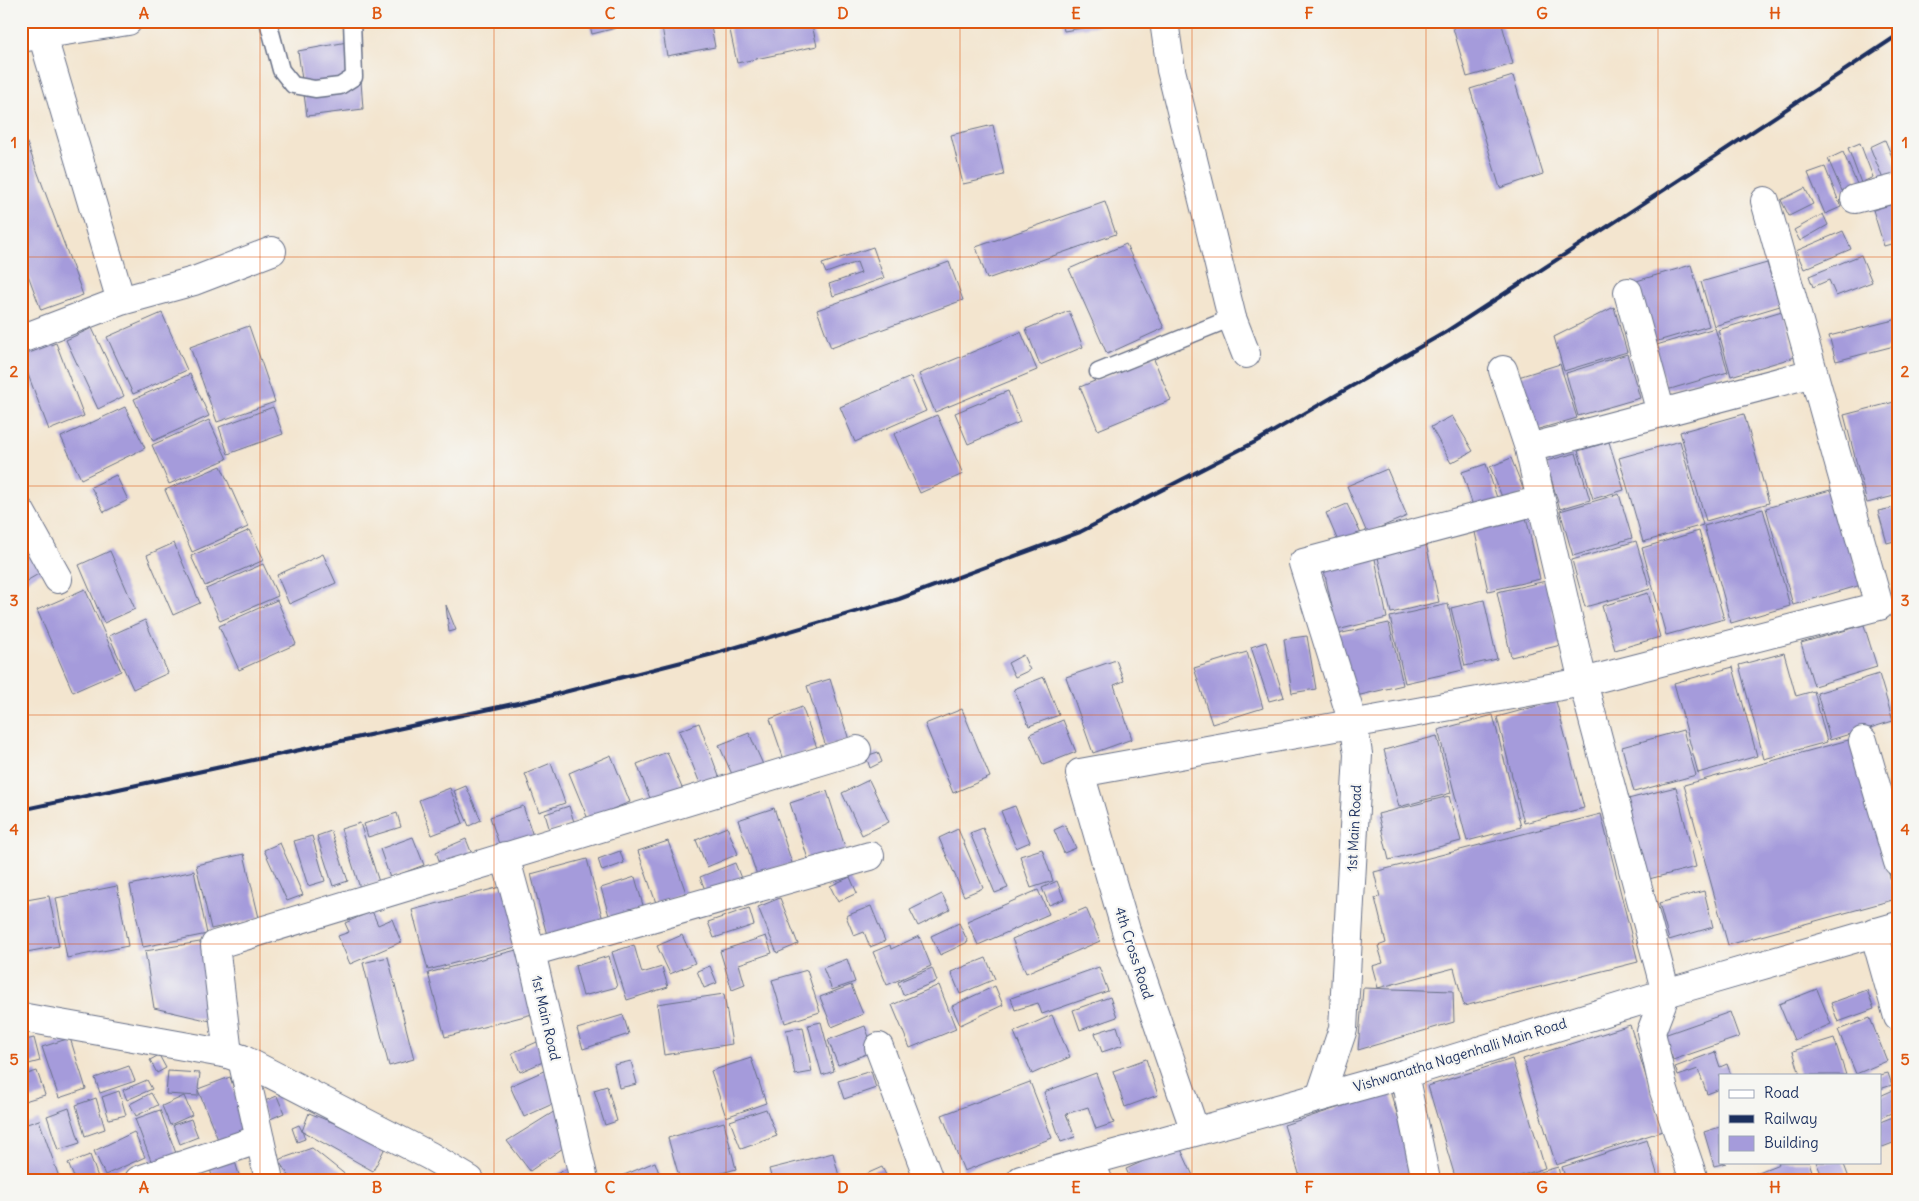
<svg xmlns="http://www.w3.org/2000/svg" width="1919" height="1201" font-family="Delius,sans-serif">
	<rect width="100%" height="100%" fill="#f6f6f2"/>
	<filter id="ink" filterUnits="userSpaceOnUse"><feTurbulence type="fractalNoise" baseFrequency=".02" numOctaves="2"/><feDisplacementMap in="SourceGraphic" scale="10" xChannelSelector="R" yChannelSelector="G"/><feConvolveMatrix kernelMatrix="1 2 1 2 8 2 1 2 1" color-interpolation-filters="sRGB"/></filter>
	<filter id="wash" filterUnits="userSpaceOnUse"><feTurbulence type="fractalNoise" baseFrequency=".0096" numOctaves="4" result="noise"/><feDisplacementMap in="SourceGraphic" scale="20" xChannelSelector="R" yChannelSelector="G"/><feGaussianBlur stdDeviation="1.12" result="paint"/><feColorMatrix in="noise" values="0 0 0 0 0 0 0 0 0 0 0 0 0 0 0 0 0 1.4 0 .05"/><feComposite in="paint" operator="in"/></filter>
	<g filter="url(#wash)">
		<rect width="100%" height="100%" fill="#f3e5cf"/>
		<g id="blocks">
			<!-- building -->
			<path fill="#a59bdb" d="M589,21H614L616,28L592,34Z
				M661,21H710L715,47L667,56Z
				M728,21H811L817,46L737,63Z
				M1062,21H1119V22L1064,31Z
				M1451,21H1501L1513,64L1467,77Z
				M358,40L363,109L307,116L298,51Z
				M1513,76L1543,174L1500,188L1470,89Z
				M993,125L1004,175L963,184L951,135Z
				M21,127L83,295L41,310L21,256Z
				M1885,140L1898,171V180L1885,184L1870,147Z
				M1898,140V153L1893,142Z
				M1860,143L1873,177L1861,183L1848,148Z
				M1843,152L1857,184L1842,191L1828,159Z
				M1825,167L1841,207L1825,214L1808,173Z
				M1805,188L1813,204L1789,216L1781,200Z
				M1105,202L1116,234L987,279L976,247Z
				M1893,204L1898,222V242L1884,246L1873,210Z
				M1823,214L1828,225L1800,241L1794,230Z
				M1843,231L1851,249L1804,269L1796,251Z
				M1126,244L1164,328L1107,354L1069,269Z
				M873,247L884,278L833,296L829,284L861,273L857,262L826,273L822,264Z
				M1861,255L1872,282L1836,296L1829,280L1813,287L1809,276Z
				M949,262L963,300L831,348L817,310Z
				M1767,263L1780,306L1714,326L1701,282Z
				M1691,265L1709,326L1651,343L1633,282Z
				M1614,307L1627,352L1564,371L1554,337Z
				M1069,311L1083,347L1040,365L1026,329Z
				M1782,311L1795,357L1731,376L1718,330Z
				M162,313L187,370L133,394L107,337Z
				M1898,319V345L1836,361L1829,336Z
				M249,326L275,402L217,422L190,347Z
				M92,328L124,396L98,409L66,340Z
				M1715,328L1728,372L1667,390L1653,346Z
				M1021,332L1037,370L935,412L919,374Z
				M56,343L84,416L49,430L21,356Z
				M1627,354L1640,398L1578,416L1566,373Z
				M1153,357L1171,400L1098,430L1080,387Z
				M1560,364L1577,418L1528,432L1512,379Z
				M190,374L209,416L153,441L134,399Z
				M911,377L926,411L855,442L840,407Z
				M1008,391L1020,422L968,444L955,413Z
				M1898,401V495L1867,503L1844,415Z
				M125,407L145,448L81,479L61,437Z
				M273,407L283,434L228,454L219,427Z
				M1744,414L1769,503L1706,521L1680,432Z
				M937,415L963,474L920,493L894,434Z
				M1452,416L1473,451L1451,463L1431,427Z
				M209,420L227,459L169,484L152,445Z
				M1680,441L1703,525L1643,542L1619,458Z
				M1609,442L1624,490L1593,499L1578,451Z
				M1576,453L1590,500L1560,509L1546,461Z
				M1511,458L1525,493L1504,502L1490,467Z
				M1486,464L1499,504L1475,512L1462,472Z
				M221,466L248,527L192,552L165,490Z
				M1387,469L1407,516L1367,533L1347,486Z
				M116,475L128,500L104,512L91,487Z
				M1834,489L1861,585L1793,605L1766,508Z
				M1619,494L1632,538L1573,556L1560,511Z
				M1347,504L1362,536L1340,546L1326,513Z
				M1898,507V540L1887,543L1878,511Z
				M1763,509L1790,606L1731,623L1704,526Z
				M1526,517L1540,579L1488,591L1474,528Z
				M250,530L264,560L205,586L191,556Z
				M1699,531L1724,619L1666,635L1642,548Z
				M31,537L47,569L23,583L21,543Z
				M1425,539L1439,602L1391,613L1376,549Z
				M1636,541L1650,589L1585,607L1572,560Z
				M174,543L200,603L173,615L147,555Z
				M110,551L135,609L104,623L79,565Z
				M323,554L336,583L289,604L277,575Z
				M1374,554L1387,618L1337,630L1323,566Z
				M263,564L278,596L220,621L206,589Z
				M1546,581L1561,645L1511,657L1497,592Z
				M85,589L121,671L73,692L37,610Z
				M1648,593L1660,637L1615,650L1602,606Z
				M277,600L296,644L239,670L219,626Z
				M1484,600L1497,659L1465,666L1451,608Z
				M1448,604L1463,670L1405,683L1390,617Z
				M446,605L456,630L449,632Z
				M145,620L168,673L133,689L109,636Z
				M1389,623L1403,685L1352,697L1338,634Z
				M1864,625L1877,667L1814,686L1801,643Z
				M1307,636L1316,689L1292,693L1284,639Z
				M1266,642L1284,697L1269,701L1251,647Z
				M1247,652L1263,708L1212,724L1194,668Z
				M1784,653L1796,696L1814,691L1827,742L1764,759L1739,665Z
				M1023,655L1030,670L1015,677L1008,663Z
				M1116,660L1124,681L1114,685L1132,739L1093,753L1066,677Z
				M1733,667L1757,756L1698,773L1674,683Z
				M1879,674L1893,721L1830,740L1817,693Z
				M1044,677L1059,715L1029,726L1014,689Z
				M830,679L849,740L826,747L807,686Z
				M1556,701L1584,808L1524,823L1497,717Z
				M802,707L817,748L784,760L770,719Z
				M962,709L990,777L953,793L925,724Z
				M1493,715L1521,827L1467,841L1438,730Z
				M1063,720L1076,752L1043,765L1030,734Z
				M699,723L720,779L701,786L679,731Z
				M1683,730L1696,775L1634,792L1622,747Z
				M749,733L765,769L735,781L719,745Z
				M1437,736L1451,793L1399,807L1384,750Z
				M1852,739L1896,899L1728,945L1684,785Z
				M667,752L682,788L651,801L637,764Z
				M878,752L882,762L870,768L866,756Z
				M611,755L630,802L588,819L569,773Z
				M551,763L565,803L539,812L525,774Z
				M869,780L889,822L862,835L842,793Z
				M466,786L481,820L469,826L454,791Z
				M1676,787L1696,867L1645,880L1624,800Z
				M450,788L463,823L432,835L419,800Z
				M827,791L846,850L809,862L790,803Z
				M1449,796L1461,841L1389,860L1378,814Z
				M523,806L533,836L500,847L490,817Z
				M569,806L574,822L550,831L545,814Z
				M1015,806L1030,842L1016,848L1001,811Z
				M774,808L792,863L757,875L738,820Z
				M397,813L401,827L368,837L364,824Z
				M1601,814L1638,962L1464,1006L1454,968L1378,988L1372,966L1383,963L1378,946L1386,943L1375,898L1380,897L1374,872Z
				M360,823L379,882L360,888L341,829Z
				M1065,825L1076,848L1064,853L1054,830Z
				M727,827L738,854L707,867L696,840Z
				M983,828L1008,888L995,893L970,833Z
				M958,829L983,888L964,896L939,838Z
				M331,831L348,881L333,886L317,836Z
				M312,836L325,881L308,886L294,841Z
				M413,837L424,865L390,878L380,849Z
				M466,839L474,859L443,871L436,852Z
				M668,841L686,893L656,903L638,851Z
				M280,843L303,895L287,901L264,850Z
				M1042,849L1053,881L1031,888L1020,856Z
				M620,851L624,863L602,871L598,859Z
				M244,854L259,918L211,929L196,865Z
				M587,859L604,924L548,939L531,874Z
				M735,863L742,881L707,895L700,877Z
				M194,871L207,934L143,947L130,885Z
				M635,877L644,909L610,919L601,888Z
				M850,877L857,893L838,902L830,886Z
				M1057,881L1064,899L1049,905L1042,888Z
				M508,885L523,945L428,970L412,910Z
				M117,886L128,946L67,958L56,898Z
				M1038,890L1049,914L978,945L967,921Z
				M1704,891L1713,927L1669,940L1659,903Z
				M942,894L950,910L918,926L910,910Z
				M49,896L59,946L21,953V901Z
				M780,898L798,944L777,953L758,907Z
				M871,906L885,941L870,947L864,932L854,936L846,916Z
				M749,908L754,925L714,938L708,922Z
				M1086,908L1100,941L1026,973L1012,939Z
				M372,911L378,925L392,919L401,942L350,964L338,936L349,932L345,923Z
				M959,923L968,942L940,955L931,936Z
				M682,935L695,963L670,974L657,946Z
				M766,936L772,953L739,964L745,985L732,990L720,951Z
				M919,936L931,966L887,985L873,952L890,945L891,949Z
				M206,941L219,1023L154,1008L145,951Z
				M634,945L642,973L662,967L668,987L627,1000L612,952Z
				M524,948L540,1012L445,1037L428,973Z
				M609,956L617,987L583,996L575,966Z
				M388,957L414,1059L389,1066L363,963Z
				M986,958L995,979L960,994L951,972Z
				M847,959L855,982L832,990L823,968Z
				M710,966L717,983L704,988L697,971Z
				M1099,967L1108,991L1042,1014L1038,1003L1015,1010L1011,998Z
				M932,968L937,981L903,995L898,982Z
				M807,970L820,1012L785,1023L772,980Z
				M851,985L863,1014L832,1027L820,997Z
				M939,985L956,1029L910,1048L892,1005Z
				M995,986L1003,1005L960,1025L952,1006Z
				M1363,988L1453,991L1454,1022L1358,1050Z
				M1817,989L1831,1024L1794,1040L1779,1004Z
				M1867,990L1874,1009L1838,1022L1831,1003Z
				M724,994L732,1044L664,1055L657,1004Z
				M1110,997L1117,1017L1080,1030L1073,1010Z
				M1730,1012L1739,1037L1673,1060L1664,1035Z
				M623,1015L629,1034L583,1049L577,1029Z
				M1052,1015L1070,1057L1032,1074L1014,1032Z
				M1870,1018L1887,1061L1856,1074L1838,1030Z
				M821,1022L834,1071L822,1075L808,1025Z
				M1630,1025L1663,1131L1556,1165L1523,1059Z
				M865,1026L874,1051L838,1065L828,1040Z
				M1117,1026L1123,1045L1102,1052L1095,1033Z
				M803,1027L812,1072L795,1075L786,1030Z
				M34,1038L40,1061L21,1066V1041Z
				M70,1038L86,1089L59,1098L42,1047Z
				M1834,1038L1846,1075H1800L1793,1051Z
				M537,1042L545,1061L520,1072L512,1053Z
				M1715,1052L1720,1067L1727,1064L1731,1075H1720V1089L1707,1094L1698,1069L1678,1076L1675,1067Z
				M159,1055L166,1068L157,1073L150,1060Z
				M751,1058L766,1103L726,1117L711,1071Z
				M1146,1059L1158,1095L1125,1107L1113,1071Z
				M1512,1059L1545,1168L1507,1180H1456L1428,1086Z
				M631,1061L637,1084L619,1088L614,1065Z
				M129,1066L135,1081L100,1093L95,1078Z
				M546,1070L559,1101L524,1117L510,1086Z
				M37,1071L45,1095L21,1102V1076Z
				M168,1071L200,1073L198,1089L230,1077L248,1131L219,1142L198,1090V1096L166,1094Z
				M871,1071L876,1088L844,1099L838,1081Z
				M1096,1073L1114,1123L1096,1129L1088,1107L1066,1114L1075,1137L1061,1142L1044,1092Z
				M1888,1073L1892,1085L1880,1089V1075Z
				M147,1080L152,1089L127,1100L123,1090Z
				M1030,1082L1052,1138L964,1171L942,1115Z
				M607,1086L617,1121L605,1125L594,1090Z
				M1898,1088V1110L1880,1118V1096Z
				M119,1091L126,1115L109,1119L102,1097Z
				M1390,1091L1415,1172L1391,1180H1301L1284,1125Z
				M151,1093L158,1105L136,1116L130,1104Z
				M184,1096L192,1115L170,1125L162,1106Z
				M277,1096L284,1113L268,1120L260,1103Z
				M96,1098L105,1129L85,1136L76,1105Z
				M69,1108L80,1143L58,1150L47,1116Z
				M560,1108L573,1141L530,1171L507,1141Z
				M766,1109L777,1136L741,1149L730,1121Z
				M160,1110L177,1156L153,1166L135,1119Z
				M309,1113L387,1144L373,1171L302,1131L305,1139L297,1142L292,1128L299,1125L302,1131Z
				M1898,1115V1141L1880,1148V1122Z
				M191,1119L198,1137L180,1144L173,1125Z
				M39,1120L60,1180H24L21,1171V1126Z
				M724,1122L736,1169L697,1180H680L668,1138Z
				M1720,1127V1162L1726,1163L1714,1166L1704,1132Z
				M134,1132L145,1157L105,1175L94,1151Z
				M1647,1140L1659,1180H1566L1562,1167Z
				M1179,1145L1195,1180H1131L1126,1169Z
				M312,1148L352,1180H292L278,1160Z
				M833,1153L840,1180H772L769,1169Z
				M90,1155L99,1180H75L68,1163Z
				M234,1158L240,1178L234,1180H213L209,1165Z
				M655,1162L660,1176L650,1180H618L617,1178Z
				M1778,1162H1809L1815,1180H1738L1779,1164Z
				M1816,1162H1843L1849,1178L1824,1180Z
				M572,1166L579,1180H552L551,1177Z
				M882,1167L888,1179L866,1180L864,1175Z
				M1558,1167L1561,1180H1517L1516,1179Z
				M197,1173L199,1180H173Z"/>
		</g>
	</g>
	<g filter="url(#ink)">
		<use href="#blocks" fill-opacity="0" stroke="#676f86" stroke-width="1"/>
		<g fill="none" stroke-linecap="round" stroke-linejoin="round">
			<!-- service casing -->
			<g stroke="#676f86" stroke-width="19">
				<path id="service" d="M268,21L281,70L293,85L315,89L340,86L354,77L352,21
					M1098,372L1232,318"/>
			</g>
			<!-- minor casing -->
			<g stroke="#676f86" stroke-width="30">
				<path id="minor" d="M1164,21L1171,70L1232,318L1246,354
					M42,34L121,301L194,281L272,251
					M1855,199L1898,188
					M1628,292L1661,413
					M21,339L121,301
					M1503,370L1529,448L1583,682L1666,993L1651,1032L1664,1091L1694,1180
					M1529,448L1813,373
					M21,512L58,579
					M1863,741L1898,862
					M505,856L531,952L584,1180
					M1874,932L1898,1017
					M531,952L870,856
					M879,1047L929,1180
					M228,1054L215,945L857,750
					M242,1059L269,1180
					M1404,1074L1426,1180
					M1320,1097L1343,1029L1358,754L1353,723L1303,563L1541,500
					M1195,1131L1127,934L1080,773L1583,682L1879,606L1765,201
					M1090,1161L1098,1180
					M139,1180L260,1139"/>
			</g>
			<!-- tertiary casing -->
			<g stroke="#676f86" stroke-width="30">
				<path id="tertiary" d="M21,38L128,21
					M21,1017L228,1054L242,1059L430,1156L470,1180
					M1021,1180L1404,1074L1666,993L1898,926"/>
			</g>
			<!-- service -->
			<use href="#service" stroke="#fff" stroke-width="16"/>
			<!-- minor -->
			<use href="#minor" stroke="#fff" stroke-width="28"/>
			<!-- tertiary -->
			<use href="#tertiary" stroke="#fff" stroke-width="28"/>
			<!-- rail -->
			<path stroke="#1b2f5e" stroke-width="4" d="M21,810L541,698L713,654L899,599L1080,532L1255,442L1444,333L1693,171L1898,35"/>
		</g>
	</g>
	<!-- grid -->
	<path fill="none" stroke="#de5710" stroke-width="1" stroke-opacity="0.55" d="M260,21V1180M494,21V1180M726,21V1180M960,21V1180M1192,21V1180M1426,21V1180M1658,21V1180M21,257H1898M21,486H1898M21,715H1898M21,944H1898"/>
	<g text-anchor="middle" stroke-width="4.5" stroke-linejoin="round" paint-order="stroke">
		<!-- street labels -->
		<g font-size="14" fill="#1b2f5e" stroke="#f6f6f2">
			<text transform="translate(1354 828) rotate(-87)" y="5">1st Main Road</text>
			<text transform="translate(1134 953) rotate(72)" y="5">4th Cross Road</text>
			<text transform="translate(546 1018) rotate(77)" y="5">1st Main Road</text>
			<text transform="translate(1460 1055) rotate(-17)" y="5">Vishwanatha Nagenhalli Main Road</text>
		</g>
	</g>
	<!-- margin -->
	<rect width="1919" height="1201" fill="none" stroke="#f6f6f2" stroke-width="55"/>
	<!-- legend -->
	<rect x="1719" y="1074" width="162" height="90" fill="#f6f6f2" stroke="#9ea6b7"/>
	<rect x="1729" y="1090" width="25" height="8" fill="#ffffff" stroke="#9ea6b7"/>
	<text x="1764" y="1098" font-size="15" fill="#1b2f5e">Road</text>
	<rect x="1729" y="1115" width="25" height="8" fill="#1b2f5e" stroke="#9ea6b7"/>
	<text x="1764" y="1124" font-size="15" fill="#1b2f5e">Railway</text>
	<rect x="1729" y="1136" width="25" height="15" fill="#a59bdb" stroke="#9ea6b7"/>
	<text x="1764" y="1148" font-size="15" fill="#1b2f5e">Building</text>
	<rect x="28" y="28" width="1864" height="1146" fill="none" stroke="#de5710" stroke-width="2"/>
	<g font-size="16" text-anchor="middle" font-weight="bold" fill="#de5710">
		<text x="144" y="19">A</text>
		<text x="377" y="19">B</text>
		<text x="610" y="19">C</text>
		<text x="843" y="19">D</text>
		<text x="1076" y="19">E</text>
		<text x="1309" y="19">F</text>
		<text x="1542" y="19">G</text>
		<text x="1775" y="19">H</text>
		<text x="14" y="148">1</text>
		<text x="1905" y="148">1</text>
		<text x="14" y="377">2</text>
		<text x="1905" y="377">2</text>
		<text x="14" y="606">3</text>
		<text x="1905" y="606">3</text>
		<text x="14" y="835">4</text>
		<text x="1905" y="835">4</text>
		<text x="14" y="1065">5</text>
		<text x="1905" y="1065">5</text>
		<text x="144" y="1193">A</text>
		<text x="377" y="1193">B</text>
		<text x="610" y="1193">C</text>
		<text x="843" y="1193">D</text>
		<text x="1076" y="1193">E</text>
		<text x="1309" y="1193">F</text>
		<text x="1542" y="1193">G</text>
		<text x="1775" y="1193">H</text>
	</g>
</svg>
